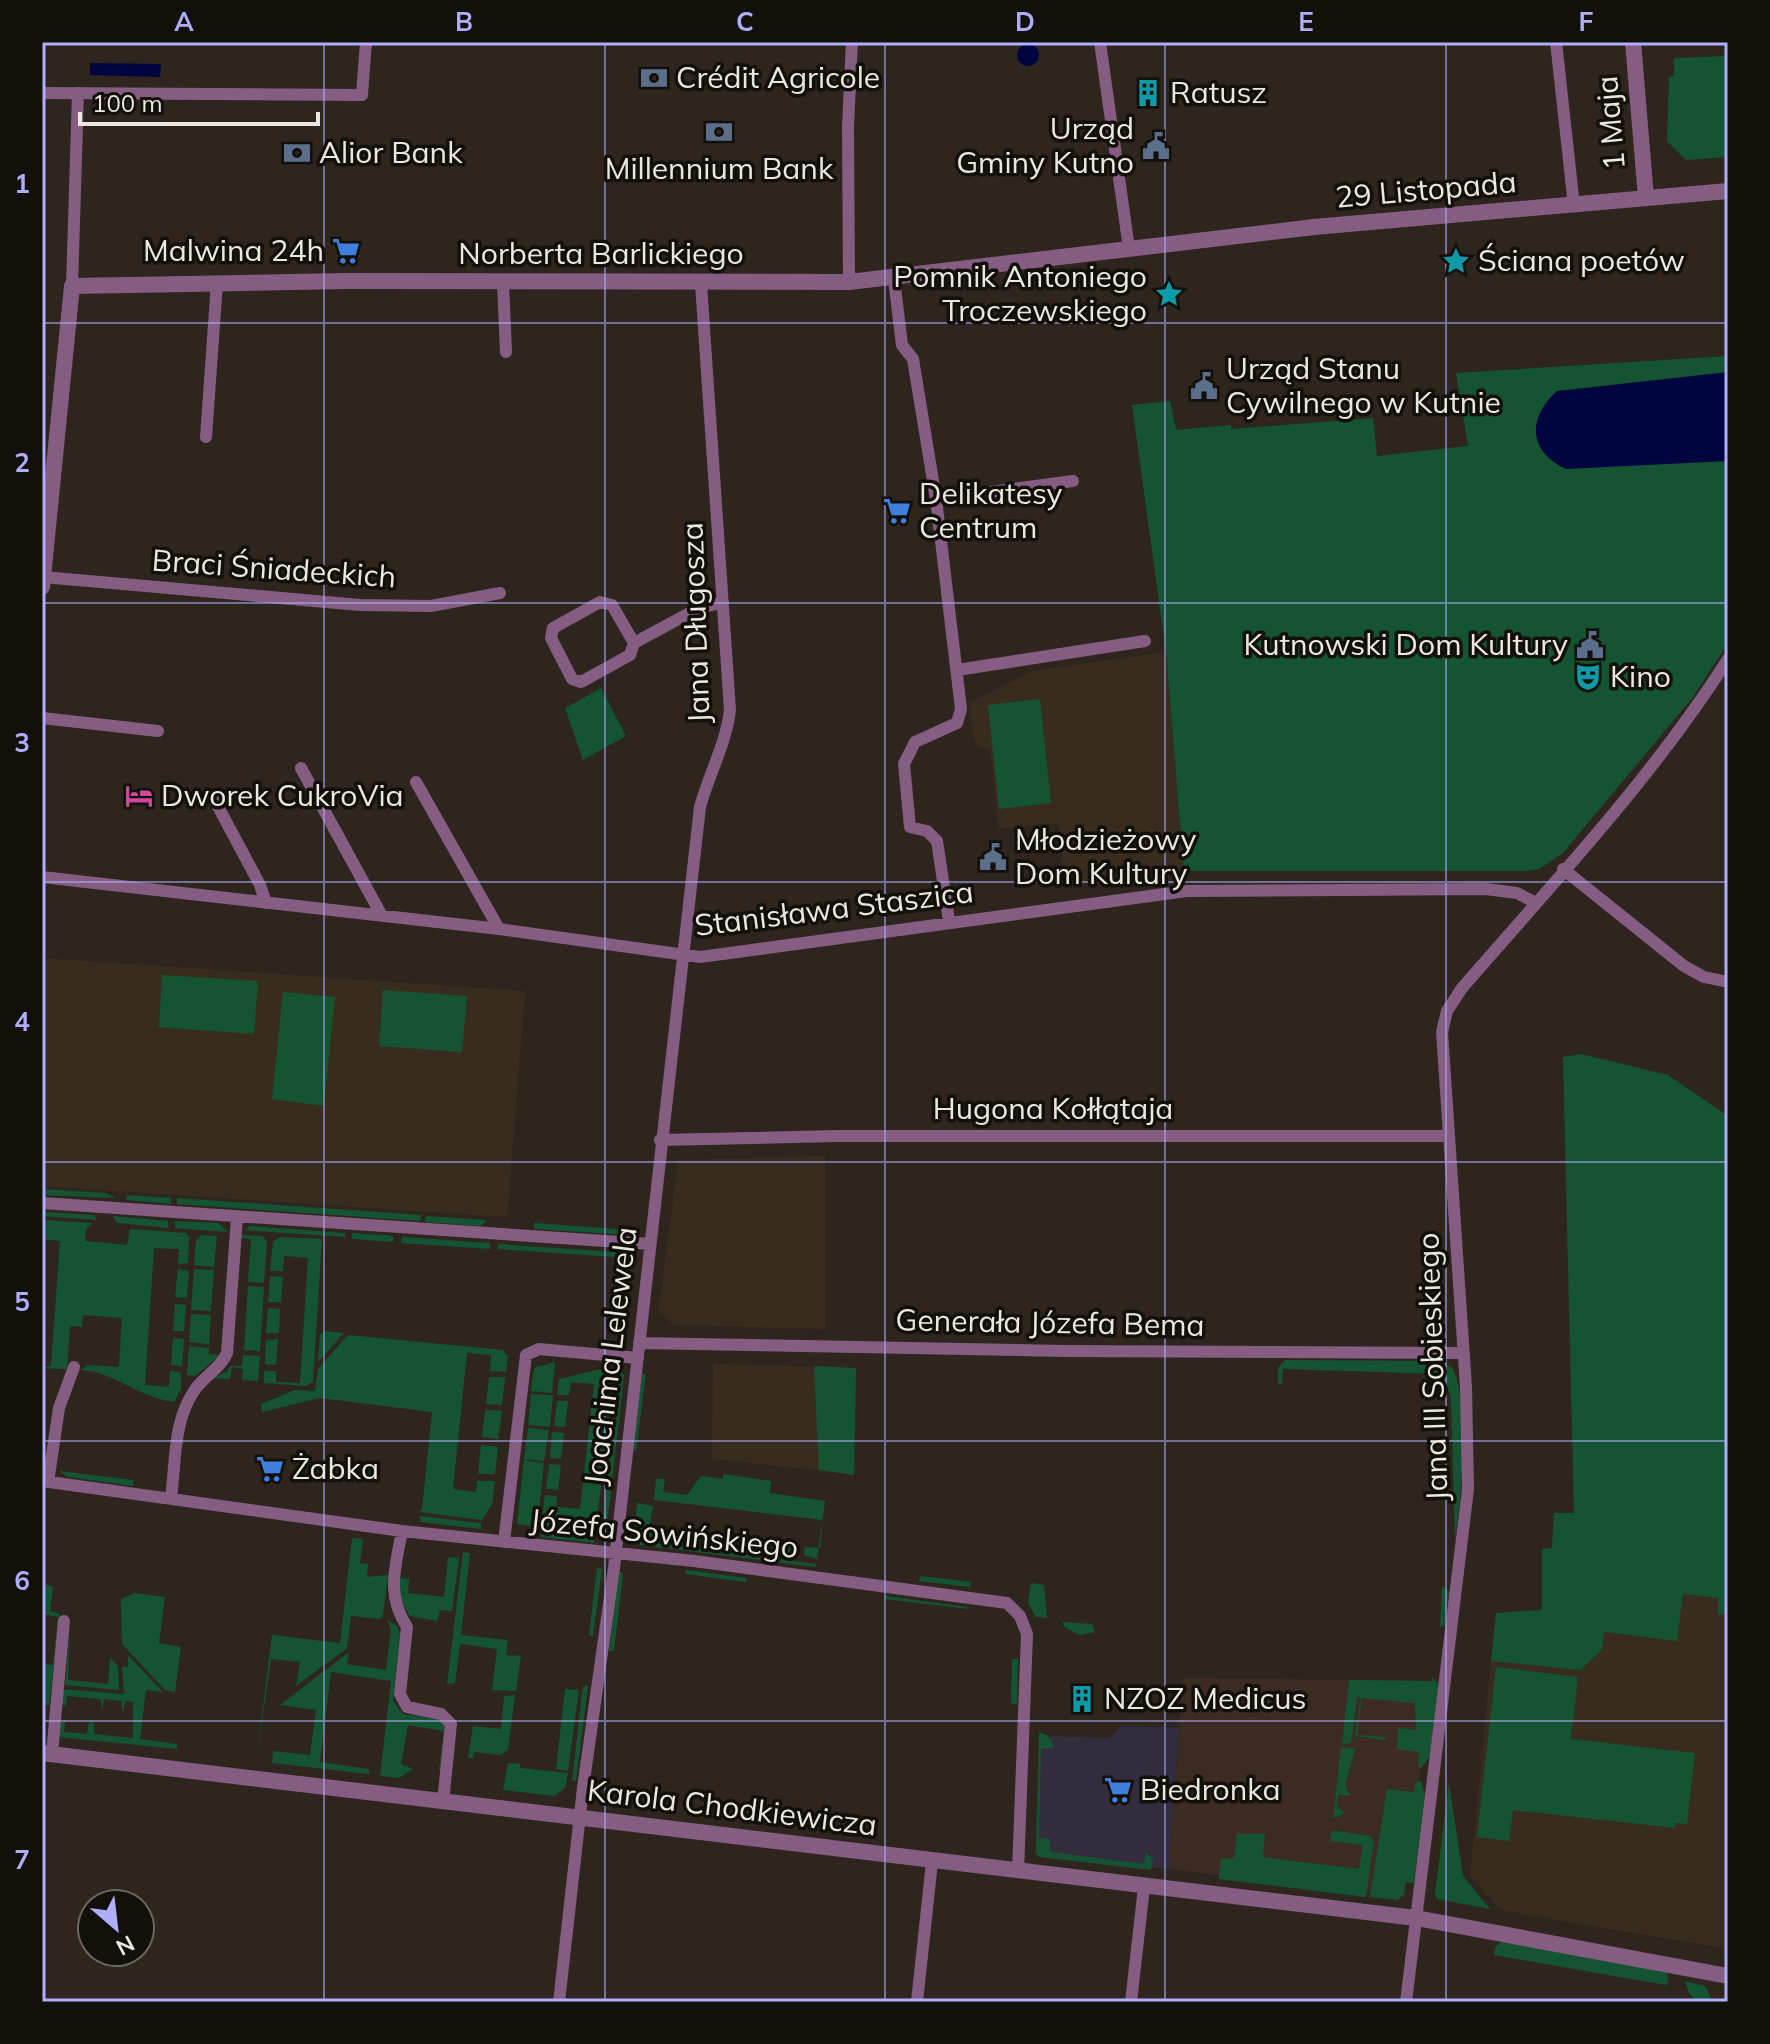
<svg xmlns="http://www.w3.org/2000/svg" width="1770" height="2044" font-family="Mulish,sans-serif">
	<rect width="100%" height="100%" fill="#2e261e"/>
	<!-- commercial -->
	<path fill="#322c3c" d="M1121,1726L1179,1728L1169,1869L1037,1853L1040,1747L1052,1736L1109,1738Z"/>
	<!-- industrial -->
	<path fill="#3c2b22" d="M1183,1678L1432,1681L1404,1898L1169,1869Z"/>
	<!-- built -->
	<path fill="#382c1e" d="M1166,652L1184,871L1065,886L1058,823L999,829L990,749L980,748L973,736L969,703L1032,671Z
		M42,958L525,991L507,1217L42,1186Z
		M825,1156V1329L674,1325L659,1311L678,1160Z
		M713,1364L856,1368L835,1472L712,1459Z
		M1574,1505L1728,1509V1949L1501,1910L1470,1876L1496,1613L1542,1610V1549L1552,1548L1554,1513H1574Z"/>
	<!-- green -->
	<path fill="#155433" d="M1728,56V157L1686,160L1667,141L1669,77L1674,76V58Z
		M1728,356V643L1693,697L1562,854L1539,869L1525,871H1184L1166,652L1132,405L1170,401L1176,430L1231,425V429L1373,418L1377,456L1468,446L1456,373Z
		M601,688L626,736L583,760L565,708Z
		M1040,699L1051,803L999,809L988,705Z
		M162,975L258,981L254,1034L159,1027Z
		M383,990L467,996L462,1052L379,1046Z
		M283,992L335,997L324,1106L272,1099Z
		M1581,1054L1668,1075L1728,1116V1613L1718,1615V1598L1683,1594L1677,1641L1604,1632L1602,1650L1580,1670L1491,1661L1496,1613L1542,1610V1549L1552,1548L1554,1513H1574L1563,1057Z
		M42,1189L105,1193L117,1198L42,1195Z
		M127,1195L171,1198V1204L126,1200Z
		M177,1198L421,1215L420,1221L177,1204Z
		M42,1212L95,1215L96,1220L42,1216Z
		M113,1216L168,1221V1228L117,1223Z
		M426,1216L487,1220L481,1226L425,1222Z
		M42,1220L92,1223L86,1230L85,1241L127,1245L130,1229L186,1233L189,1237L188,1263L178,1264L179,1249L154,1248L145,1385L169,1387L170,1371L181,1372V1389L174,1402C140,1398 115,1372 81,1370L88,1365L119,1367L122,1318L83,1315L82,1327L70,1326L67,1369L42,1368L51,1366L60,1241L42,1239Z
		M175,1221L218,1223L228,1232L175,1228Z
		M534,1223L631,1230L630,1235L534,1229Z
		M251,1226L345,1233V1237L244,1230Z
		M352,1233L393,1236V1242L352,1239Z
		M201,1235L217,1236L214,1267L194,1265L196,1241Z
		M241,1235L262,1236L267,1241L264,1283L248,1282L251,1239L240,1238Z
		M280,1237L322,1239L313,1381L306,1386L264,1383V1371H276V1382L300,1383L308,1258L284,1256L283,1271H270L273,1242Z
		M402,1237L490,1243V1249L401,1243Z
		M498,1244L614,1252L629,1265L628,1272L615,1257L498,1249Z
		M178,1269L189,1271L187,1298L175,1297Z
		M194,1269L214,1270L211,1311L191,1310Z
		M270,1276L283,1277L281,1302H268Z
		M248,1286L264,1287L260,1351L244,1350Z
		M175,1304L186,1305L184,1331H173Z
		M268,1308L280,1309L279,1333H266Z
		M191,1314L211,1315L209,1344L189,1342Z
		M324,1331L344,1333L318,1362L320,1335Z
		M348,1335L503,1350L508,1357L506,1372L490,1371L491,1355L467,1353L453,1489L476,1492L477,1481H495L492,1504L482,1520L419,1512L422,1509L432,1412L320,1398L262,1412L261,1404L295,1390L315,1391L318,1369Z
		M173,1338L184,1339L182,1366L171,1365Z
		M278,1339L276,1365L265,1364L266,1340Z
		M189,1346L209,1348V1354L220,1355L195,1376L187,1375Z
		M243,1355L260,1356L258,1381L242,1380L243,1369L232,1367L230,1379L212,1378L227,1372L230,1366H242Z
		M1285,1360L1436,1361L1452,1367C1471,1403 1461,1498 1455,1539L1451,1398L1443,1374L1283,1369L1282,1384H1278V1368Z
		M555,1362L552,1393L531,1391L534,1368Z
		M814,1366L856,1368L854,1475L819,1470Z
		M606,1368L615,1370L597,1521L583,1533L541,1528L545,1495L557,1496L556,1507L580,1509L594,1384L571,1382L569,1395H557L559,1379Z
		M620,1368L624,1376L607,1525H602Z
		M642,1374H646L636,1451L633,1449Z
		M489,1377H505L502,1405L486,1404Z
		M531,1394L553,1395L550,1427L528,1425Z
		M557,1401H568L565,1427L554,1426Z
		M485,1410L502,1411L498,1439L482,1437Z
		M528,1428L549,1430L544,1461L524,1459Z
		M552,1432L564,1433L561,1459L550,1458Z
		M481,1445L498,1447L495,1474H478Z
		M524,1460L544,1463L537,1527L517,1524Z
		M549,1464L561,1465L558,1490L546,1489Z
		M59,1471L133,1480V1486L68,1477Z
		M723,1474L771,1481L770,1493L825,1501C823,1521 819,1542 817,1559L804,1555L805,1547L820,1548L823,1520L654,1500L656,1479H665L663,1492L687,1495L701,1476L723,1479Z
		M637,1503L653,1506L649,1529L662,1531L659,1538L636,1535L634,1531Z
		M419,1516L481,1523V1529L421,1522Z
		M671,1530L697,1533L696,1541L671,1540Z
		M541,1531L595,1539L594,1543L541,1537Z
		M704,1534L730,1538V1545H705Z
		M352,1538L363,1539L360,1563L368,1564L367,1577L388,1575L383,1616L380,1619L351,1616L347,1648L296,1686L300,1662L271,1659L257,1755L272,1635L340,1643Z
		M738,1539L764,1542V1550L738,1549Z
		M640,1541L816,1564V1567L640,1545Z
		M772,1543L798,1546L797,1554L773,1553Z
		M463,1552L470,1553L461,1635L508,1640L506,1655L521,1656L516,1691L492,1690L497,1649L460,1644L455,1683L447,1684Z
		M448,1557L459,1558L452,1611L440,1610L437,1621L410,1616L399,1598L400,1578L409,1579L408,1593L444,1597Z
		M597,1568L602,1569L593,1636L589,1635Z
		M686,1570L746,1578V1582L685,1574Z
		M619,1571L623,1574L614,1651H609Z
		M920,1576L971,1582L970,1587L919,1581Z
		M42,1583L53,1587L50,1611L60,1614L49,1706L43,1704L42,1664L53,1665L58,1617L42,1614Z
		M1031,1583L1044,1585L1047,1618L1036,1617L1028,1603Z
		M1442,1586L1449,1591L1445,1625L1440,1627Z
		M135,1593L165,1597L159,1643L181,1647L175,1692L165,1690L122,1644L121,1599Z
		M885,1596L968,1607V1609L884,1599Z
		M387,1620L397,1626L400,1635L393,1701L403,1714L436,1719L446,1724L442,1772L439,1770L444,1731L408,1725L401,1764L413,1769L399,1778L380,1776L391,1681L331,1672L320,1762L369,1769V1774L272,1763L273,1751L310,1755L316,1710L280,1705L349,1652L347,1664L386,1670L391,1629Z
		M1063,1622L1092,1624L1095,1632L1080,1635L1064,1627Z
		M70,1631L68,1680L108,1684L110,1658L118,1666L119,1690L65,1685Z
		M128,1655L163,1692L146,1690L140,1739L177,1744V1749L58,1737L59,1724L65,1720L64,1732L87,1734L89,1722L94,1723V1734L133,1738V1702L125,1701L123,1713L121,1701L104,1699L102,1711L101,1699L67,1696L66,1707L61,1702L62,1689L124,1694L122,1667H128Z
		M1012,1659H1018L1017,1705L1011,1703Z
		M1496,1667L1578,1677L1571,1739L1695,1753L1687,1824L1675,1823V1828L1513,1810L1509,1841L1477,1837Z
		M1432,1678L1438,1683L1430,1756L1421,1768L1418,1766L1419,1752L1397,1749L1398,1728L1416,1730L1415,1703L1362,1698L1357,1735L1386,1737L1385,1740L1355,1736L1361,1698L1357,1697L1351,1743L1342,1744L1349,1680L1432,1681Z
		M583,1686H588L576,1781L572,1780Z
		M565,1689L579,1690L568,1771L556,1769Z
		M515,1695L508,1750L500,1755L474,1752L473,1758H468L473,1726L501,1729L504,1696Z
		M1039,1732C1048,1735 1053,1738 1053,1748L1041,1749L1039,1838L1050,1839V1852L1144,1864L1146,1852L1153,1859L1151,1870L1039,1857L1036,1853Z
		M1341,1747L1355,1749L1345,1786L1350,1795H1338L1337,1807L1345,1813L1333,1819Z
		M508,1763L520,1764V1768L568,1773L565,1788L554,1796L503,1790Z
		M1421,1781L1425,1795L1414,1883L1405,1882L1404,1894L1398,1900L1370,1897L1387,1789L1414,1792L1416,1782Z
		M1449,1783L1463,1876L1490,1909L1437,1899L1435,1894Z
		M1332,1830L1370,1836L1374,1841L1366,1897L1219,1879L1221,1858L1234,1859L1237,1834H1265L1263,1857L1359,1869L1363,1845L1330,1841Z
		M1502,1942L1667,1972L1668,1982L1666,1985L1494,1955L1495,1947Z
		M1685,1981L1705,1986L1713,2002C1694,2002 1690,1999 1685,1981Z"/>
	<!-- water -->
	<path fill="#000540" d="M1017 55a11 11 0 1 1 22 0a11 11 0 1 1-22 0Z
		M90,63L161,64L160,77L90,75Z
		M1728,372V461L1566,469C1528,451 1527,418 1557,391Z"/>
	<g fill="none" stroke-linecap="round" stroke-linejoin="round">
		<!-- minor -->
		<path stroke="#855c82" stroke-width="12" d="M1100,42L1129,249
			M1556,42L1574,206
			M42,93L362,95L366,42
			M894,279L902,345L913,359L936,499L961,709L957,723L915,742L904,764L910,827L927,831L937,841L949,921
			M849,282L848,126L852,42
			M503,283L506,352
			M72,286L78,93
			M206,437L217,282
			M936,499L1073,481
			M43,577L360,605L431,606L500,593
			M634,643L630,655L581,682L572,679L551,638L553,628L600,602L612,605L634,643L697,609L723,602
			M957,670L1145,641
			M42,718L158,731
			M301,768L382,916
			M416,782L499,929
			M214,799L260,885L266,903
			M1563,869L1684,966L1704,977L1728,982
			M42,877L499,929L700,957L1187,891L1486,889L1517,893L1536,903
			M660,1140L837,1136H1447
			M42,1203L650,1244
			M639,1343L1066,1351L1461,1353
			M42,1481L402,1531L694,1561L1007,1603L1020,1616L1027,1634L1018,1871
			M48,1482L59,1408L74,1367
			M171,1497C176,1461 173,1422 194,1391C203,1377 221,1368 227,1353L237,1218
			M402,1531C395,1569 386,1594 407,1627L400,1694L407,1707L441,1714L451,1724L443,1802
			M504,1542L526,1355L539,1349L638,1358
			M52,1754L64,1621
			M559,2002L583,1788L614,1568L700,807C709,774 726,744 730,710L701,284
			M917,2002L932,1862
			M1131,2002L1144,1887
			M1406,2002L1468,1489L1466,1387L1442,1032L1447,1011L1462,988C1554,882 1653,777 1728,659"/>
		<!-- tertiary -->
		<path stroke="#855c82" stroke-width="16" d="M1633,42L1646,198
			M42,587L72,286L345,281L849,282L1314,227L1728,191
			M42,1753L1416,1918L1728,1976"/>
	</g>
	<!-- grid -->
	<path fill="none" stroke="#aeaefb" stroke-width="2" stroke-opacity="0.55" d="M324,42V2002M605,42V2002M885,42V2002M1165,42V2002M1446,42V2002M42,323H1728M42,603H1728M42,882H1728M42,1162H1728M42,1441H1728M42,1721H1728"/>
	<!-- icons -->
	<defs>
		<g id="bank-bare" transform="scale(2.16)"><path d="M-6-4H6V4H-6ZM0-2.3a2.3 2.3 0 1 0 0 4.6a2.3 2.3 0 1 0 0-4.6Z" fill="#5c6f8a" stroke="#13100c" stroke-width="2.5" paint-order="stroke"/></g>
		<g id="building-bare" transform="scale(2.16)"><path d="M-4-6H4V6H1V3H-1V6H-4ZM-2.5-4.3h1.7v1.8h-1.7ZM.8-4.3h1.7v1.8H.8ZM-2.5-1h1.7V.8h-1.7ZM.8-1h1.7V.8H.8Z" fill="#0f9aa8" stroke="#13100c" stroke-width="2.5" paint-order="stroke"/></g>
		<g id="civic-bare" transform="scale(2.16)"><path d="M-.6-6.5H3V-4.5H.6V-3L4-1V1h2V6H-6V1h2V-1L-.6-3ZM-1.2 2.5V6h2.4V2.5Z" fill="#5c6f8a" stroke="#13100c" stroke-width="2.5" paint-order="stroke"/></g>
		<g id="supermarket-bare" transform="scale(2.16)"><path d="M-6-5.5h2.5l.6 2H6L4.5 2H-2.5L-4.4-4H-6ZM-1.5 3.2a1.3 1.3 0 1 0 .1 0ZM3 3.2a1.3 1.3 0 1 0 .1 0Z" fill="#3f7fe0" stroke="#13100c" stroke-width="2.5" paint-order="stroke"/></g>
		<g id="sight-bare" transform="scale(2.16)"><path d="M0-6L1.8-2.2L6-1.7L2.9 1.2L3.7 5.4L0 3.3L-3.7 5.4L-2.9 1.2L-6-1.7L-1.8-2.2Z" fill="#0f9aa8" stroke="#13100c" stroke-width="2.5" paint-order="stroke"/></g>
		<g id="theatre-bare" transform="scale(2.16)"><path d="M-5-5.5Q0-4 5-5.5V0Q5 5 0 6Q-5 5-5 0ZM-3.3-2.5H-1v1.5H-3.3ZM1-2.5H3.3v1.5H1ZM-2.8 1Q0 5.5 2.8 1Z" fill="#0f9aa8" stroke="#13100c" stroke-width="2.5" paint-order="stroke"/></g>
		<g id="hotel-bare" transform="scale(2.16)"><path d="M-6-4.5h1.5V1H6V5H4.5V3h-9V5H-6ZM-4 0a1.8 1.8 0 1 1 3.6 0ZM.5 0V-2.5h3Q6-2.5 6 0Z" fill="#d1479c" stroke="#13100c" stroke-width="2.5" paint-order="stroke"/></g>
	</defs>
	<g fill-rule="evenodd">
		<use href="#bank-bare" x="654" y="78"/>
		<use href="#building-bare" x="1148" y="93"/>
		<use href="#bank-bare" x="719" y="132"/>
		<use href="#civic-bare" x="1156" y="146"/>
		<use href="#bank-bare" x="297" y="153"/>
		<use href="#supermarket-bare" x="346" y="251"/>
		<use href="#sight-bare" x="1456" y="261"/>
		<use href="#sight-bare" x="1169" y="294"/>
		<use href="#civic-bare" x="1204" y="386"/>
		<use href="#supermarket-bare" x="897" y="511"/>
		<use href="#civic-bare" x="1590" y="645"/>
		<use href="#theatre-bare" x="1588" y="677"/>
		<use href="#hotel-bare" x="139" y="796"/>
		<use href="#civic-bare" x="993" y="857"/>
		<use href="#supermarket-bare" x="270" y="1469"/>
		<use href="#building-bare" x="1082" y="1699"/>
		<use href="#supermarket-bare" x="1118" y="1790"/>
	</g>
	<g text-anchor="middle" stroke-width="7" stroke-linejoin="round" paint-order="stroke">
		<!-- poi labels -->
		<g font-size="30" fill="#ece7e1" stroke="#13100c" text-anchor="start">
			<text x="676" y="88">Crédit Agricole</text>
			<text x="1170" y="103">Ratusz</text>
			<text x="1134" y="139" text-anchor="end">Urząd<tspan x="1134" dy="34">Gminy Kutno</tspan></text>
			<text x="319" y="163">Alior Bank</text>
			<text x="719" y="179" text-anchor="middle">Millennium Bank</text>
			<text x="324" y="261" text-anchor="end">Malwina 24h</text>
			<text x="1478" y="271">Ściana poetów</text>
			<text x="1147" y="287" text-anchor="end">Pomnik Antoniego<tspan x="1147" dy="34">Troczewskiego</tspan></text>
			<text x="1226" y="379">Urząd Stanu<tspan x="1226" dy="34">Cywilnego w Kutnie</tspan></text>
			<text x="919" y="504">Delikatesy<tspan x="919" dy="34">Centrum</tspan></text>
			<text x="1568" y="655" text-anchor="end">Kutnowski Dom Kultury</text>
			<text x="1610" y="687">Kino</text>
			<text x="161" y="806">Dworek CukroVia</text>
			<text x="1015" y="850">Młodzieżowy<tspan x="1015" dy="34">Dom Kultury</tspan></text>
			<text x="292" y="1479">Żabka</text>
			<text x="1104" y="1709">NZOZ Medicus</text>
			<text x="1140" y="1800">Biedronka</text>
		</g>
		<!-- street labels -->
		<g font-size="30" fill="#ece7e1" stroke="#13100c">
			<text transform="translate(1611 123) rotate(-95)" y="10">1 Maja</text>
			<text transform="translate(1426 190) rotate(-5)" y="10">29 Listopada</text>
			<text x="601" y="264">Norberta Barlickiego</text>
			<text transform="translate(274 569) rotate(4)" y="10">Braci Śniadeckich</text>
			<text transform="translate(696 623) rotate(-92)" y="10">Jana Długosza</text>
			<text transform="translate(834 909) rotate(-7)" y="10">Stanisława Staszica</text>
			<text x="1053" y="1119">Hugona Kołłątaja</text>
			<text transform="translate(1050 1323) rotate(1)" y="10">Generała Józefa Bema</text>
			<text transform="translate(611 1356) rotate(-83)" y="10">Joachima Lelewela</text>
			<text transform="translate(1433 1367) rotate(-92)" y="10">Jana III Sobieskiego</text>
			<text transform="translate(664 1534) rotate(6)" y="10">Józefa Sowińskiego</text>
			<text transform="translate(732 1808) rotate(7)" y="10">Karola Chodkiewicza</text>
		</g>
	</g>
	<!-- border -->
	<rect width="1770" height="2044" fill="none" stroke="#13100c" stroke-width="88"/>
	<!-- north arrow -->
	<g transform="translate(116 1928) rotate(152)"><circle r="38" fill="#13100c" stroke="#6a6661" stroke-width="2"/>
	<path d="M0-6L14 30L0 20L-14 30Z" fill="#aeaefb"/>
	<text y="-12" font-size="22" font-weight="bold" text-anchor="middle" fill="#ece7e1">N</text>
	</g>
	<!-- scale -->
	<path d="M80 112v12h238v-12" fill="none" stroke="#ece7e1" stroke-width="4"/>
	<text x="92" y="112" font-size="24" fill="#ece7e1" stroke="#13100c" stroke-width="6" paint-order="stroke">100 m</text>
	<rect x="44" y="44" width="1682" height="1956" fill="none" stroke="#aeaefb" stroke-width="3"/>
	<g font-size="26" text-anchor="middle" font-weight="bold" fill="#aeaefb">
		<text x="184" y="31">A</text>
		<text x="464" y="31">B</text>
		<text x="745" y="31">C</text>
		<text x="1025" y="31">D</text>
		<text x="1306" y="31">E</text>
		<text x="1586" y="31">F</text>
		<text x="22" y="193">1</text>
		<text x="22" y="472">2</text>
		<text x="22" y="752">3</text>
		<text x="22" y="1031">4</text>
		<text x="22" y="1311">5</text>
		<text x="22" y="1590">6</text>
		<text x="22" y="1869">7</text>
	</g>
</svg>
